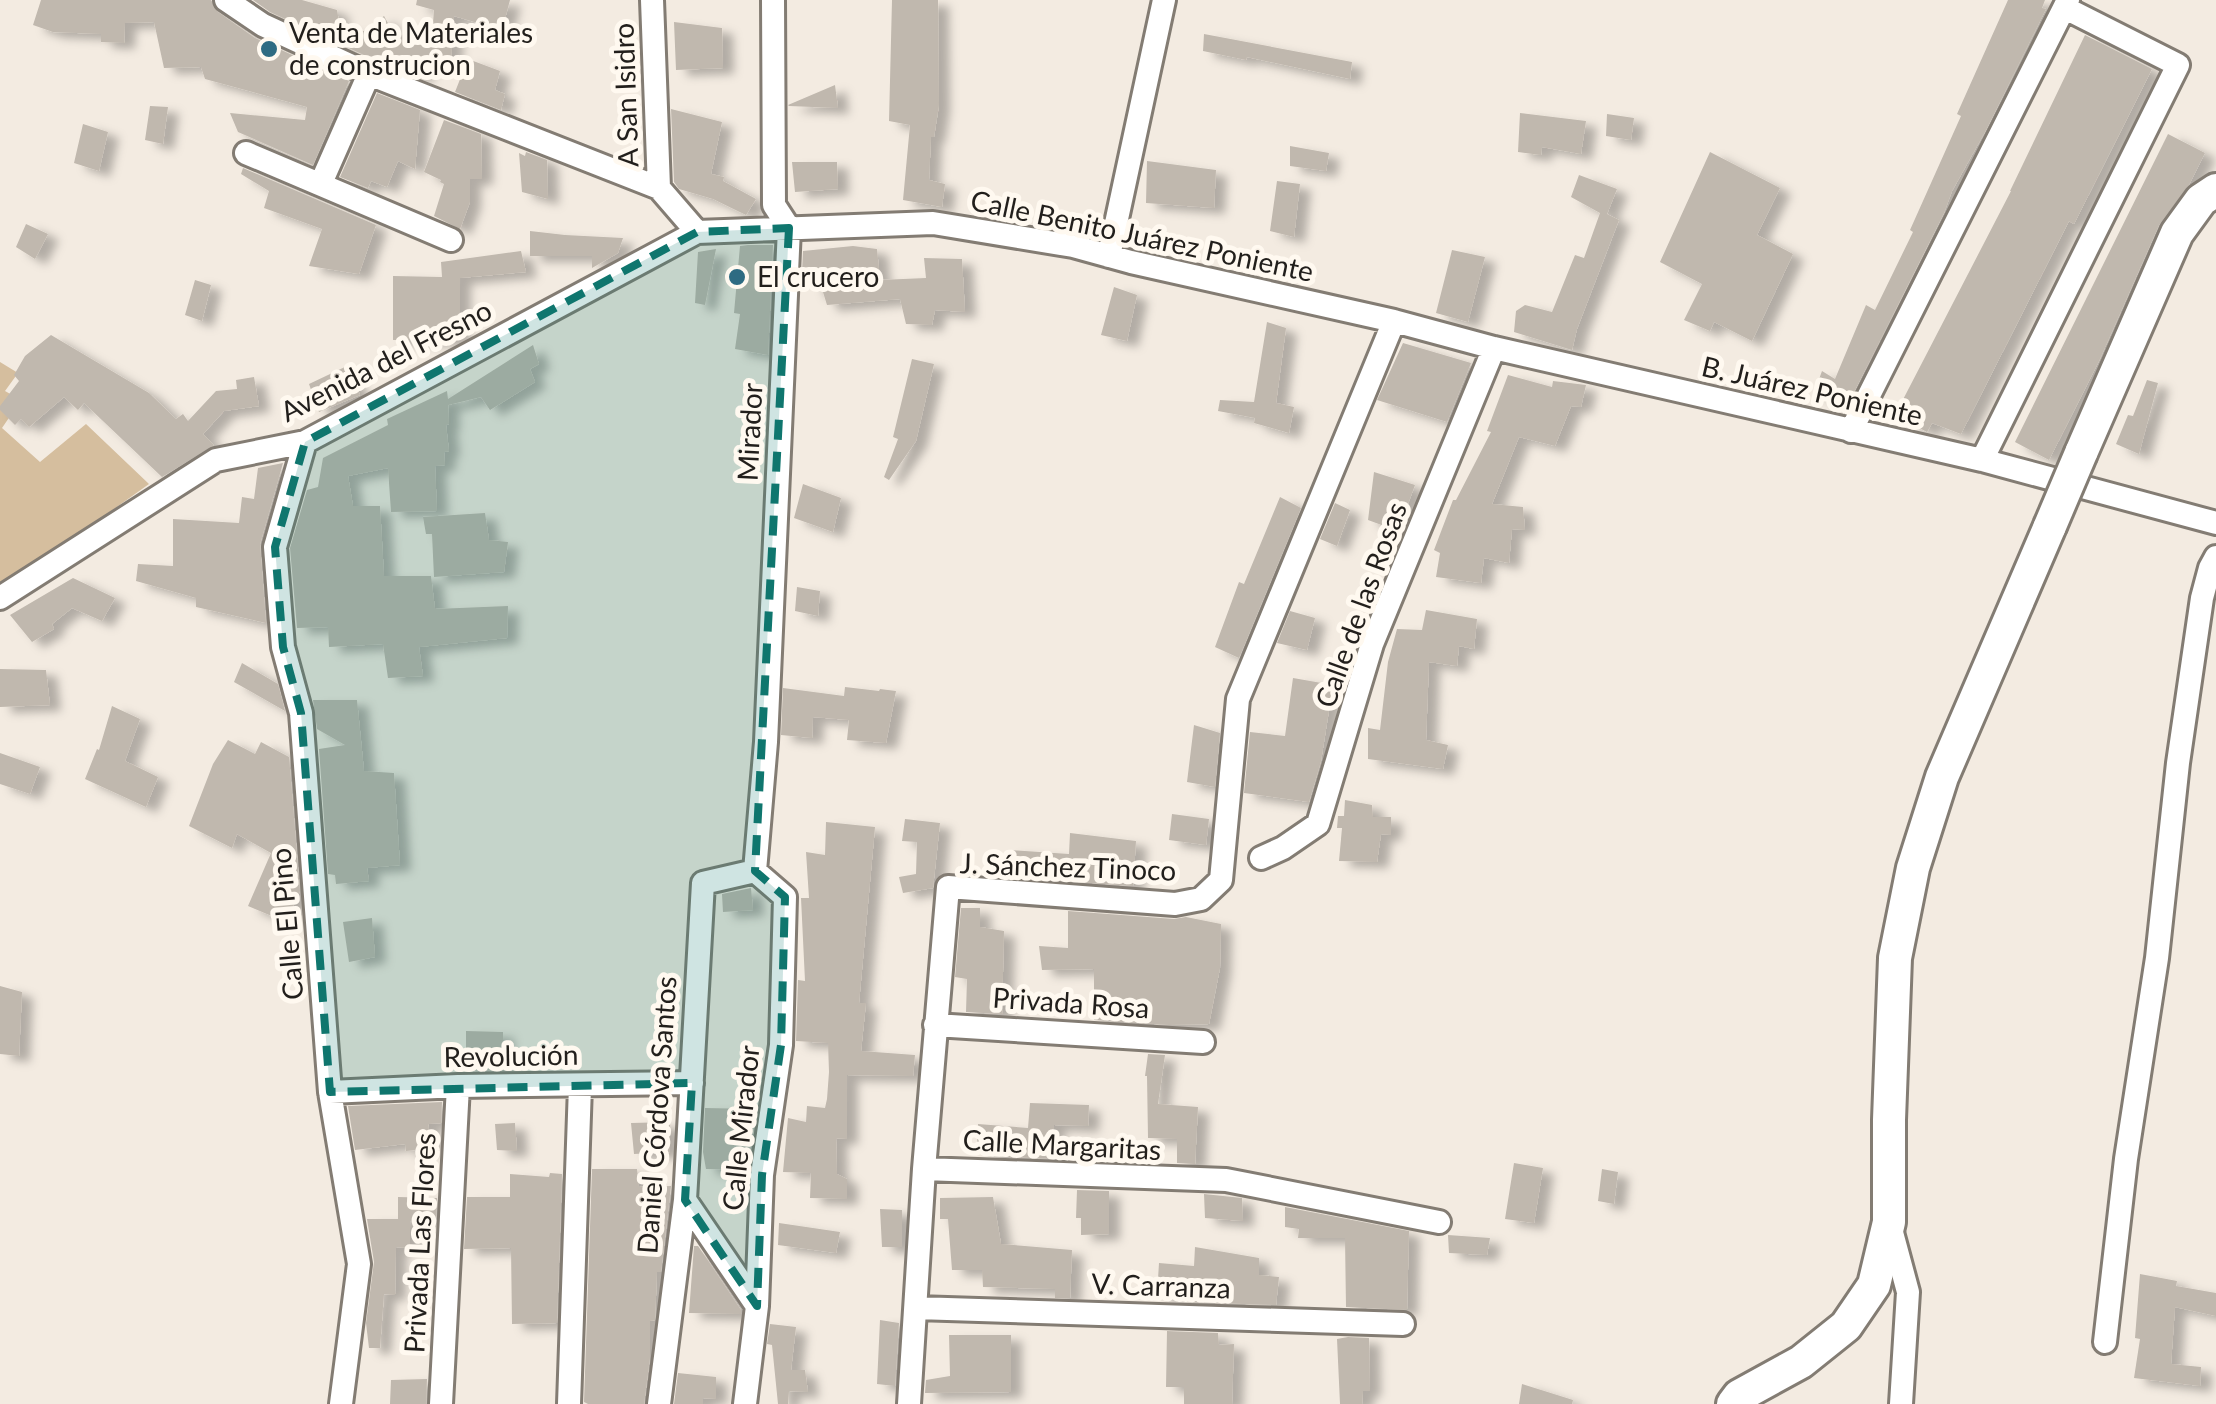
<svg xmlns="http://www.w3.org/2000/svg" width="2216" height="1404" font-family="Lato,sans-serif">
	<defs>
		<filter id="shadow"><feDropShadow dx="11" dy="6" stdDeviation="5" flood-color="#0004"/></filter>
	</defs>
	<rect width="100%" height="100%" fill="#f3ebe1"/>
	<!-- green -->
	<path fill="#d5be9e" d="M0,362L18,373L5,391L21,400L2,428L40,462L86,424L149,484L62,546L0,583Z"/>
	<!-- building -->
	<path fill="#c0b8ae" filter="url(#shadow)" d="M41,0H211L218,12L255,38L349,81L313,165L238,132L230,113L305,120L307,107L205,79L201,67L164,68L154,22L125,23L124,43L101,42V34L53,32L33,25Z
		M253,0H302L337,10L340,28L364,31L384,16L394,34L432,36L434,10L416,5L417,0H510L502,30L454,16L451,61L424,58L423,77L404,72V62L364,55L270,12Z
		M892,0H938L939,105L934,137H931L929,180L945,184L942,207L903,200L910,125L889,121Z
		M2008,0H2045L2042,8L2046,9L1986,130L1952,191L1944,213L1847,406L1814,393L1822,371L1835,379L1866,305L1875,310L1913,232L1910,230L1961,116L1957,114Z
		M674,22L722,28L723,68L676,70Z
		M1204,34L1352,62L1350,79L1247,57L1246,60L1203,51Z
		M2085,35L2152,69L2074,224L2069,221L1961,434L1932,423L1927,432L1895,415L2011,191H2010Z
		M468,59L500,71L495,90L505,94L501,110L455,92Z
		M835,85L838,108L789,106L788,105Z
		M377,93L420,110L415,169L398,161L387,187L371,181L368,188L340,177Z
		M150,106L168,107L163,144L145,140Z
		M671,109L722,122L711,174L724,177L723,181L756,199L746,215L713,199L679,189L674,182Z
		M1520,113L1586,121L1581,154L1542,147L1541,155L1518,152Z
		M1607,114L1634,118L1631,140L1606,136Z
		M444,120L481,134L482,179H470V202L460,229L434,216L444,184L440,182L441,180L424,172Z
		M83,124L108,132L99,171L74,163Z
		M2168,134L2205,153L2189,185L2159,225L2099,361L2049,460L2015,442Z
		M1290,146L1329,153L1326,171L1290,166Z
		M526,152L547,160L548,199L522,192L519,153L525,156Z
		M1710,152L1780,188L1757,235L1793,254L1752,341L1714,322L1710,331L1684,320L1702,284L1660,262Z
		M1147,161L1216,170L1214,208L1146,203Z
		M792,162H837L838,189L795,192Z
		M243,168L376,225L359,274L309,266L322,229L264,208L269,191L241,174Z
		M1579,175L1617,189L1607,214L1619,220L1577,329L1572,350L1514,332L1516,311L1525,305L1552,312L1575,255L1584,258L1600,213L1571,197Z
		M1277,181L1300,184L1294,237L1270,231Z
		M26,224L48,234L35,259L16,247Z
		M530,231L565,235L623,238L618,253L592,268V256H530Z
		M748,245H773L768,355L735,349L740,314L734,313L740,246Z
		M853,246L877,249L880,280L926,278L924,258L962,259L965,312L935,310L932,325L906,324L900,299L827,305L823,292L814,291L812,272H802L803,251Z
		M716,249L705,305L695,303L698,252Z
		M1452,250L1485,257L1468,322L1436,313Z
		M521,251L526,272L460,278V340H393V276L442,277L441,262Z
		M195,280L211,285L202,321L185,315Z
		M1114,287L1137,295L1127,341L1101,335Z
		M1267,322L1286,328L1276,403L1294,407L1289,433L1254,423L1255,418L1218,411L1220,400L1254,402Z
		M51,335L149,393L176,419L183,414L188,421L216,391L237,389L236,380L254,377L259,406L224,411L203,434L214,445L162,477L84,403L78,410L64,397L29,427L21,419L15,425L0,410V406L19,381L14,375L25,356Z
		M1403,343L1471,363L1447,422L1377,400Z
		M533,345L539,364L530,369L535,382L490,410L481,397L448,405L449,424L446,425L449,451L444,452L445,465L435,466L437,511L391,512L388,468L348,476L353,506H380L384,576H431L435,609L508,606L507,638L419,647L423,676L388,678L383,644L329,647L328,627L297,628L290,548L307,490L318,487L323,458L388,425L387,419L447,391L448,399Z
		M912,359L934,364L916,441L889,480L884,477L898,439L893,437Z
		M347,366L360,395L319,412L309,384Z
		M1508,375L1552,387L1553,381L1586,385L1581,407L1571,406L1555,446L1519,437L1492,504L1523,507L1525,530L1512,529L1509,563L1484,558L1481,583L1436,577L1440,553L1434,550L1453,500H1456L1491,432L1487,431Z
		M2147,380L2158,383L2139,454L2116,444L2128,415L2133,416Z
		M283,463L260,544L266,623L196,607V598L136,581L138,564L173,566V519L239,523L242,497L254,499L258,468Z
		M1374,472L1415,485L1398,531L1368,520Z
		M803,484L841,498L833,532L794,518Z
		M1280,497L1301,508L1239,658L1215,647L1239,582L1244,584Z
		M1335,503L1350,510L1337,546L1320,539Z
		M485,513L489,540L508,542L504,572L434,577L432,534H426L423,517Z
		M73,578L115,598L102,621L72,608L52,624L54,629L32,642L10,615Z
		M797,587L820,591L818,616L795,611Z
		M1426,610L1477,619L1474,649L1459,646L1457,666L1429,662L1426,740L1448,745L1443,769L1368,759V728L1380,730L1388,662L1397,629L1422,630Z
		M1290,611L1315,618L1307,650L1277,643Z
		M242,663L278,684L285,711L234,682Z
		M0,669L46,670L50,705L0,707Z
		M1293,678L1333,685L1321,761L1309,802L1244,793L1250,732L1285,736Z
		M845,687L879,691L880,689L896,691L886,743L847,740L849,720L813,717L812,738L781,735L783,688L844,696Z
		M313,700H357L364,771L394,773L400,865L367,868L369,881L336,884L335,875L328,874L319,749L345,745L317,729Z
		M112,706L140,719L125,761L158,777L146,807L85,779L97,749L99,750Z
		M1194,725L1220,733L1215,787L1187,782Z
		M228,740L255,754L261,742L289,757L300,891L286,922L248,906L271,853L237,834L232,848L189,826L213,764Z
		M0,753L40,767L30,794L0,784Z
		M1345,800L1372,805L1373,817H1391V835L1381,834L1377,862L1339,861L1342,828H1337L1338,816H1344Z
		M1172,814L1209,819L1206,845L1169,840Z
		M905,819L940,823L933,888L903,893L899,877L916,874L917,842L902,841Z
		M826,822L875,827L859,1003H866L861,1051L915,1055L913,1076L847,1075V1139L836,1138L837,1174L847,1179V1199L810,1198L811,1173L783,1172L788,1118L806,1122L807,1106L825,1108L827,1099L829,1072L828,1043L796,1041L798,980L805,981L801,898H809L806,852L825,855Z
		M1070,833L1136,841L1133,886L1009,877L1010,850L1069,854Z
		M751,888L753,910L723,912L722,894Z
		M961,908H980V927L1004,931L1002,1014L966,1012L967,979L955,977Z
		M1068,911L1174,919L1186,917L1221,924L1220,968L1209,1024L1169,1025L1094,1020V969L1042,970L1039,946L1068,948Z
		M372,918L375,957L349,962L343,922Z
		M0,986L22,992L19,1056L0,1054Z
		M466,1031L503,1032V1070L466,1071Z
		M1148,1054L1165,1055L1158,1104L1198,1107L1195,1164L1177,1163V1139L1148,1138L1147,1076H1145Z
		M442,1102L441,1123L428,1124L432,1148L406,1151L405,1144L355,1150L348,1106Z
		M1030,1103L1089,1105L1088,1126L1054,1125V1159L987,1156V1147L977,1146L978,1124L1028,1128Z
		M705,1108L756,1109L753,1134H749L751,1146L748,1170L706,1169L703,1152Z
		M670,1122V1152L634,1154L631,1123Z
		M515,1123L517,1151L497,1150L495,1124Z
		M1514,1163L1543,1168L1534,1223L1505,1219Z
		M592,1169H637L639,1187L671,1186L661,1272H657L655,1320L650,1321V1357L644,1404H588L584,1402Z
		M1602,1169L1618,1172L1614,1204L1598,1201Z
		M550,1173L562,1174L557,1323L512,1324L511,1248L464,1249L467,1197H510V1174L549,1177Z
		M1077,1190L1109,1191V1234L1081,1235V1218H1076Z
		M1204,1194L1242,1198L1243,1221L1205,1218Z
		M398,1197L437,1198L436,1221H410V1248L396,1247L395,1295L384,1294L380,1348H369L366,1323L374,1262L367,1219H398Z
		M993,1197L1001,1244L1072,1250L1070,1298H1055V1289L983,1287L982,1270H952L948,1219H940V1198Z
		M1285,1207L1409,1231L1407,1310L1346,1307L1345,1238H1298L1299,1229L1285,1227Z
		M880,1209L902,1210V1247H882Z
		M779,1223L840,1232L836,1253L778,1245Z
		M1448,1235L1490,1238L1487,1255L1449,1253Z
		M694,1246H698L705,1256L741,1310V1314L689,1313Z
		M1195,1247L1259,1258V1275L1279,1277L1276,1305L1184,1302L1183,1297L1157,1295L1159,1263L1194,1266Z
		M2140,1274L2177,1281L2176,1286L2216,1293V1316L2175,1307L2171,1364L2201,1367L2200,1386L2134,1378L2140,1339L2135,1338Z
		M880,1320L899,1323L895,1386L877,1384Z
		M770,1324L796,1327L791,1370H805L808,1392L789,1391L788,1404H778L772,1345L767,1344Z
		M1167,1331L1218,1333L1219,1345L1234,1344L1232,1404H1184V1387H1166Z
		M949,1335H1011V1392L925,1393L926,1380L950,1376Z
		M1348,1337L1369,1338L1370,1391H1363L1362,1404H1340L1337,1339Z
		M678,1373L716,1377V1399L703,1398V1404H674Z
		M427,1379L426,1404H390L391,1380Z
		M1522,1384L1573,1400L1572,1404H1519Z"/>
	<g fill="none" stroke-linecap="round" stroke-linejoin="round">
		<!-- street casing -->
		<g stroke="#837c73" stroke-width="28">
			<path id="street" d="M226,0L263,25L369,74L659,188L697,232
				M652,0L659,188
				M246,153L451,240
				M321,183L369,74
				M1109,256L1164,0
				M1851,431L2068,0
				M305,442L275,547L283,647L301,713L330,1092L359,1264L341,1404
				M1982,460L2178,65L2065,8
				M0,598L216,460L305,442L697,232L933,223L1073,246L1131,262L1394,321L1494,348L1982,460L2216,523
				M1261,858L1283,848L1318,824L1372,644L1494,348
				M755,871L766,742L789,228L774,205L773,0
				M935,1025L1203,1042
				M330,1092L458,1086L692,1083
				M924,1169L1226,1180L1439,1222
				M685,1200L757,1306
				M1890,1225L1908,1292L1901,1404
				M916,1308L1403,1324
				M2105,1342L2126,1159L2157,958L2178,763L2202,598L2210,568L2216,557
				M441,1404L458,1086
				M569,1404L580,1086
				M659,1404L685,1200L703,883L755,871
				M745,1404L757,1306L762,1175L781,1045L785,897L755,871
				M909,1404L924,1169L948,887L1175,904L1201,899L1221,880L1238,699L1394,321"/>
		</g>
		<!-- secondary casing -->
		<g stroke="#837c73" stroke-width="38">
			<path id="secondary" d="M2081,453L2177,233L2201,200L2216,190
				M1733,1404L1739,1396L1801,1362L1846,1326L1874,1285L1889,1222V1120L1895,958L1913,868L1942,777L2050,526"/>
		</g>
		<!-- street -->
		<use href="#street" stroke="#fff" stroke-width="22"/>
		<!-- secondary -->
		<use href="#secondary" stroke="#fff" stroke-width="32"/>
		<!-- secondary-bridge casing -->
		<g stroke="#837c73" stroke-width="38" stroke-linecap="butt">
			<path id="secondary-bridge" d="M2050,526L2081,453"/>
		</g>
		<!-- secondary-bridge -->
		<use href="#secondary-bridge" stroke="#fff" stroke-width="32"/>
	</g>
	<!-- marked area -->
	<path fill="#0f766e" fill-opacity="0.2" stroke="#0f766e" stroke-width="8" stroke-dasharray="20 12" stroke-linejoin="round" d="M789,228L755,871L785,897L781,1045L762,1175L757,1306L685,1200L692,1083L330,1092L301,713L283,647L275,547L305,442L697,232Z"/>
	<!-- markers -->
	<g fill="#2e6b82" stroke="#fff9f0" stroke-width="4">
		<circle cx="269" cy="49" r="10"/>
		<circle cx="737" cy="277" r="10"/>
	</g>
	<g text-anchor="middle" stroke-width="10" stroke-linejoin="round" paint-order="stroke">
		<!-- poi labels -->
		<g font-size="28" fill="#221f1c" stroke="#fff9f0" text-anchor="start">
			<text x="289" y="43">Venta de Materiales<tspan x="289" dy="32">de construcion</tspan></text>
			<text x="757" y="287">El crucero</text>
		</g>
		<!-- street labels -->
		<g font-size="28" fill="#221f1c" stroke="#fff9f0">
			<text transform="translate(626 95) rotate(-92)" y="10">A San Isidro</text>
			<text transform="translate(1142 236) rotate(12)" y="10">Calle Benito Juárez Poniente</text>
			<text transform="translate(386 361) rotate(-27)" y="10">Avenida del Fresno</text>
			<text transform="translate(1812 391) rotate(13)" y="10">B. Juárez Poniente</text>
			<text transform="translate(750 432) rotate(-87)" y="10">Mirador</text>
			<text transform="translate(1361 605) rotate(-70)" y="10">Calle de las Rosas</text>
			<text transform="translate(1068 867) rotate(2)" y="10">J. Sánchez Tinoco</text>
			<text transform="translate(287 924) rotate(-95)" y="10">Calle El Pino</text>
			<text transform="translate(1071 1003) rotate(4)" y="10">Privada Rosa</text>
			<text transform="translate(511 1056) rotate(-1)" y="10">Revolución</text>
			<text transform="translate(657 1115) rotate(-86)" y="10">Daniel Córdova Santos</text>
			<text transform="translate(741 1128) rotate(-84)" y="10">Calle Mirador</text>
			<text transform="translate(1062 1145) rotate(3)" y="10">Calle Margaritas</text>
			<text transform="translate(420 1243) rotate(-87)" y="10">Privada Las Flores</text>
			<text transform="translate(1161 1286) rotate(2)" y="10">V. Carranza</text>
		</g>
	</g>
</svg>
